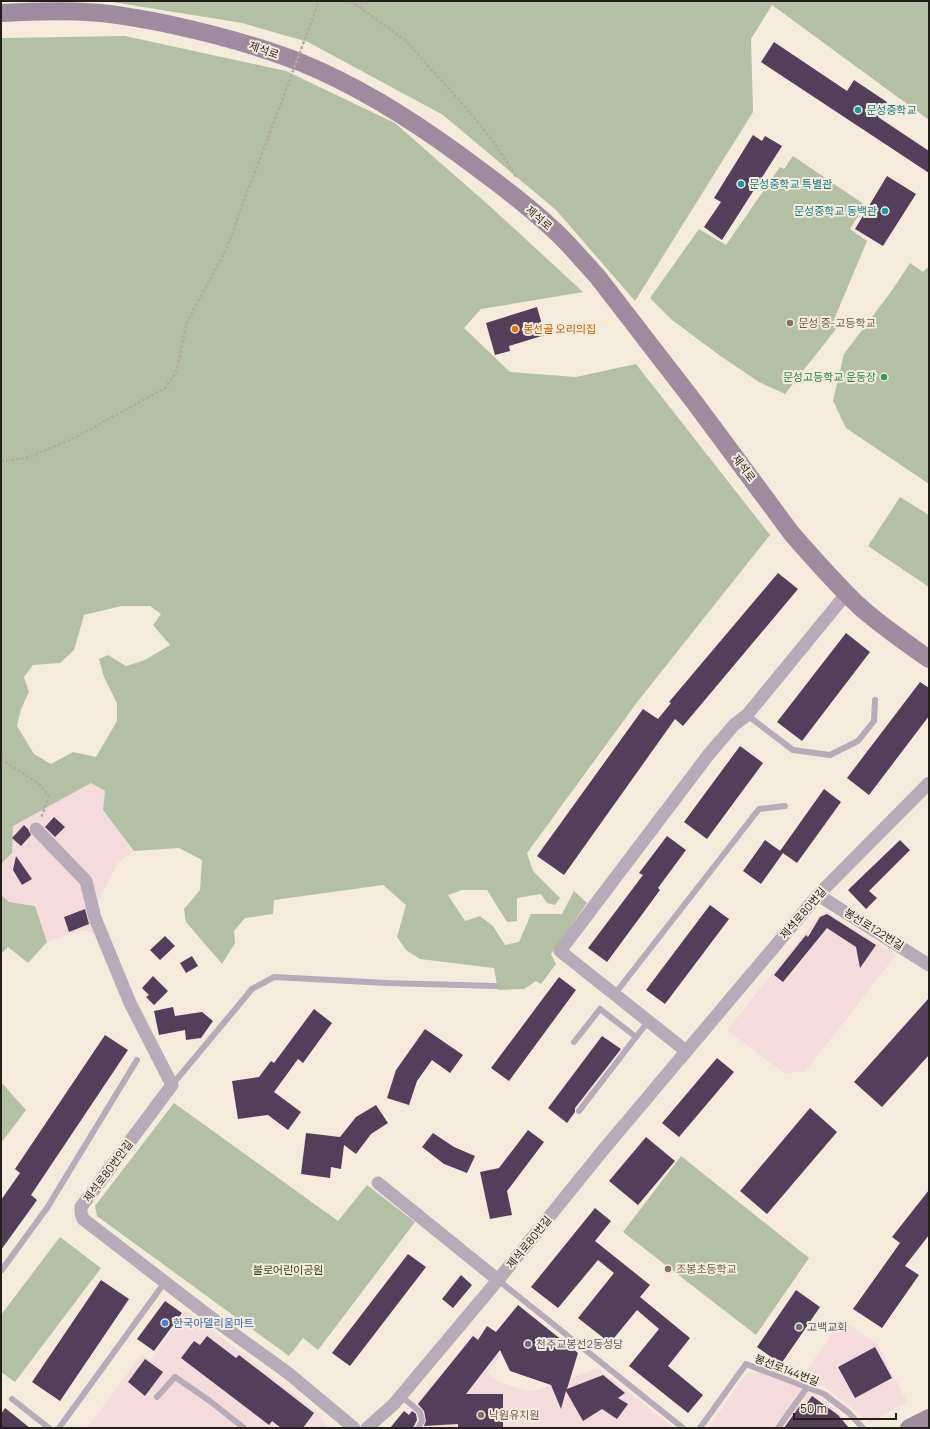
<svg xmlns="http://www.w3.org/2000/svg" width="930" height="1429" font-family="Manrope,'Noto Sans KR',sans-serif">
	<rect width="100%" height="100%" fill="#f5ebdb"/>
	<!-- commercial -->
	<path fill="#f6dbdd" d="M91,783L105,791L103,810L134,851L118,863L98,901L85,904L96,935L87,931H80L47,942L35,906L9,902L1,895V864L12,853V826Z
		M827,912L896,955L805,1072L784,1073L727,1030L819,915Z
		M186,1310L277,1380L319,1414L328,1428H87L142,1354L150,1361Z
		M842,1320L878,1345L907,1402L870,1423L823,1385L815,1387L799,1381Z
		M475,1334L502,1354L487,1373L499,1382L532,1392L598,1368L674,1428H422L424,1425L425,1410L416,1403Z
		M747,1373L765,1374L822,1398L844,1418L850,1428H708Z"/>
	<!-- green -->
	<path fill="#b4c0a3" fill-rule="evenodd" d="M106,1H929V120L772,5L751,39L753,112L635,301L556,210L443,115L308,42L242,23Z
		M125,36L286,71L395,123L493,209L583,292L481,309L464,328L510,372L576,377L636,364L770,535L638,701L527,853L533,871L560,898L555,905L547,903L541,894L517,898V921L507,922L487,890H462L448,895L465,921L480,916L493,926L505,945L519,942L531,914H562L574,891L587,903L551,954L556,964L541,984L536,981L524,989L498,990L494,968L420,959L406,950L397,937L406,905L383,885L274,900L273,914L245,918L234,931L235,943L222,964L186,922L184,909L200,890L202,860L179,848L134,851L103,810L105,791L91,783L13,826L12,853L1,864V38ZM122,606H150L161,614L153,625L170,645L145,660L126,666L108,655L99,659L104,677L117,703V721L96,757L73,752L51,764L34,754L17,726L21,709L29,692L24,677L33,665L60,663L74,650L84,615Z
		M793,156L865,205L850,229L867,241L833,322L836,329L785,394L759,382L719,355L672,320L650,298L699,229L726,245L780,167L784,169Z
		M910,263L923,272L929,266V484L846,428L833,401L844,354L893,289Z
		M900,497L929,515V587L868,546Z
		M1,895L9,902L35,906L47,942L28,963L8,947L1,954Z
		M1,1082L26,1110L1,1143Z
		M174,1103L338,1221L367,1185L415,1222L318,1350L303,1338L289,1356L97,1216L95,1206Z
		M681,1156L809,1258L756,1335L623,1232Z
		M60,1237L101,1268L15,1382L1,1372V1315Z"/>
	<!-- building -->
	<path fill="#533e5b" d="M774,42L847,91L854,80L887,102L878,117L929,151V173L761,62Z
		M753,135L762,141L765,136L782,146L722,240L704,227L721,202L714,198Z
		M887,176L916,194L883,246L855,229Z
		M537,307L545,335L509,346L510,351L495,355L486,323Z
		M778,573L798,589L683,726L675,719L564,875L537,856L643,709L658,719L671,703L669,702Z
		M846,633L870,652L802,741L777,722Z
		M920,682L929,688V716L869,795L847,778Z
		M740,746L763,763L707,839L684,822Z
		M824,789L841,802L797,863L780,851Z
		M54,817L65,827L55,837L45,827Z
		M24,825L28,829L31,835L21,846L12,838Z
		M667,836L686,850L658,888L660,890L607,962L588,948L643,875L639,873Z
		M765,840L783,853L761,884L743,871Z
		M900,840L910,850L869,891L877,898L866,909L848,890Z
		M16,856L32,879L22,885L13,870Z
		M710,905L729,919L665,1004L646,990Z
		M85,909L89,924L69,932L64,917Z
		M827,914L876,945L860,968L856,947L827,928L783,982L774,975L806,935L808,937L820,917Z
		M165,936L175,946L160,960L150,950Z
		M192,956L198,966L186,973L180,963Z
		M153,976L168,991L154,1005L146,997L149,995L142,988Z
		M559,977L576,990L509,1081L491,1068Z
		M929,998V1055L882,1107L854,1082Z
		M173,1007L175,1016L202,1012L213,1021L201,1038L186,1040L185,1030L159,1035L154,1011Z
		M314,1009L332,1023L303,1063L298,1059L274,1092L301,1112L288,1130L268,1115L238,1119L232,1081L259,1077L271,1061L274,1063Z
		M425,1029L463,1055L450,1073L432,1060L417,1081L409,1105L387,1098L396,1070Z
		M105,1035L128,1050L31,1195L37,1200L1,1250V1200L20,1173L15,1169Z
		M602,1036L621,1049L575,1108V1112L567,1123L548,1108Z
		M717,1058L734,1072L679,1137L662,1123Z
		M376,1105L388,1123L371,1134L356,1154L344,1145L341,1169L331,1167L330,1178L301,1174L306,1133L340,1137L356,1117Z
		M810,1108L837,1132L767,1214L740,1191Z
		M528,1130L544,1142L507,1191L512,1215L490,1219L480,1172L499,1168Z
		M433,1133L454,1147L475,1156L467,1173L444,1164L422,1147Z
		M646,1137L675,1161L638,1205L609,1181Z
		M929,1190V1235L905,1266L919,1275L882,1328L853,1309L900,1243L892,1237Z
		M595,1208L611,1221L595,1241L650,1285L640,1297L690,1338L668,1366L703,1395L688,1413L629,1366L659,1329L637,1310L610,1343L578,1318L614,1273L598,1260L558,1308L531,1287Z
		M408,1254L426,1267L350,1366L332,1353Z
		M461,1275L472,1285L453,1308L442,1299Z
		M101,1280L129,1299L60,1401L32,1382Z
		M796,1290L820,1307L781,1364L757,1347Z
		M165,1301L182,1313L154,1351L137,1339Z
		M518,1305L578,1353L567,1389L603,1375L625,1393L618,1398L628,1404L617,1419L602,1409L583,1421L566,1391L561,1409L551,1385L510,1371L500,1350L466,1394H503V1428H458V1424L424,1426L426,1421L424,1411L418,1404L473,1336L478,1340L487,1326L496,1332Z
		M207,1336L236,1358L239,1355L314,1413L303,1428H281L272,1421L269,1425L181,1358L194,1341L200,1345Z
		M875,1347L892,1378L855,1398L838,1367Z
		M145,1359L163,1372L145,1396L128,1382Z
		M812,1396L838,1415L849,1428H784L801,1404L805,1406Z
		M5,1408L30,1428H1V1414Z
		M404,1411L409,1415L412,1411L416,1414L417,1420L414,1426L412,1428H390Z"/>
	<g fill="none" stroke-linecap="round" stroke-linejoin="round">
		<!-- path -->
		<path stroke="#b3ab9e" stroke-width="2.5" stroke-dasharray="3 2" stroke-linecap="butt" d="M351,1L405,40L466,108L494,142L516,177
			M1,461L27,458L74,438L165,388L176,372L187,322L227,248L247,192L268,138
			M1,759L39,784L49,797L41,818"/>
		<!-- lane -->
		<path stroke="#b8abb9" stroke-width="6" d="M747,715L793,750L830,755L858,741L874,721L875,700
			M614,995L759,809L785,806
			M574,1042L600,1009L636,1037L648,1022
			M172,1085L252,989L274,977L387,983L496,986
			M579,1111L636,1037
			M1,1271L47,1208L137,1060
			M498,1280L683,1428
			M401,1396L420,1412L422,1421L418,1428
			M157,1397L175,1377L210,1401L244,1428
			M12,1399L49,1428
			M59,1428L165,1282
			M700,1428L746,1364L824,1394L849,1413L863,1428
			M778,1428L806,1389"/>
		<!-- street -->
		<path stroke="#b8abb9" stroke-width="13" d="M36,829L86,881L95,918L130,1003L172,1085L81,1207V1213L83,1219L209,1316L288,1373L354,1428
			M818,895L929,965
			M686,1051L560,951L709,754L734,725L747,715L847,593
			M378,1183L498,1280
			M367,1428L394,1404L498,1280L604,1149L818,895L929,783"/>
		<!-- secondary -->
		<path stroke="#9e8ba0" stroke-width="18" d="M1,13C29,12 57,10 86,12C111,13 138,18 163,23C210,33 257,45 302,63C358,86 409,118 457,153C491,178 525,203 555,231C570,245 583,261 597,276L695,403L792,534C813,558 835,583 858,605C880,625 905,642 929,659
			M909,1428L929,1418"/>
		<!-- path-bridge -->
		<path stroke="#b3ab9e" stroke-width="2.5" stroke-dasharray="3 2" stroke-linecap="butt" d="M268,138L319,1"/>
	</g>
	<!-- markers -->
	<g fill="#0f9aa8" stroke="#f5ebdb" stroke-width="1.5">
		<circle cx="858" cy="110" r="4"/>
		<circle cx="741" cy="184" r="4"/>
		<circle cx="885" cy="211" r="4"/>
	</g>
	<g fill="#8d6e63" stroke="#f5ebdb" stroke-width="1.5">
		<circle cx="790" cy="323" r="4"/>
		<circle cx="668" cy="1269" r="4"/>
		<circle cx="481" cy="1415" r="4"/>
	</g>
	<circle fill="#e8710a" stroke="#f5ebdb" stroke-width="1.5" cx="515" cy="329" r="4"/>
	<circle fill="#2e9e5b" stroke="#f5ebdb" stroke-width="1.5" cx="884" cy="377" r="4"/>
	<circle fill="#3f7fe0" stroke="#f5ebdb" stroke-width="1.5" cx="165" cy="1323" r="4"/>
	<g fill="#6b7280" stroke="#f5ebdb" stroke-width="1.5">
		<circle cx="799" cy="1327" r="4"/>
		<circle cx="528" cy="1344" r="4"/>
	</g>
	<g text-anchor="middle" stroke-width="4" stroke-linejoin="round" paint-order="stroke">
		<!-- street labels -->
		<g font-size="11" fill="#231f19" stroke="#f5ebdb">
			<text transform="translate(264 50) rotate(19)" y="4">제석로</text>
			<text transform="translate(539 218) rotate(41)" y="4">제석로</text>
			<text transform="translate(744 468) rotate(53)" y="4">제석로</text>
			<text transform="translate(803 913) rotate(-49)" y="4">제석로80번길</text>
			<text transform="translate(874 929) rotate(32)" y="4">봉선로122번길</text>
			<text transform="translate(108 1171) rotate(-53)" y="4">제석로80번안길</text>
			<text transform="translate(529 1242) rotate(-51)" y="4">제석로80번길</text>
			<text transform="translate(787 1370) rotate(21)" y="4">봉선로144번길</text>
		</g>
		<!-- culture labels -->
		<g font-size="11" fill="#0d838f" stroke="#f5ebdb" text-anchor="start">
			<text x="866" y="114">문성중학교</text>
			<text x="749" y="188">문성중학교 특별관</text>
			<text x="877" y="215" text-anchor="end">문성중학교 동백관</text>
		</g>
		<!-- education labels -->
		<g font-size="11" fill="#785e54" stroke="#f5ebdb" text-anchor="start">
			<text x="798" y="327">문성 중-고등학교</text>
			<text x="676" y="1273">조봉초등학교</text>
			<text x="489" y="1419">낙원유치원</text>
		</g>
		<!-- food labels -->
		<g font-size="11" fill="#c56008" stroke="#f5ebdb" text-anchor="start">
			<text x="523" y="333">봉선골 오리의집</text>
		</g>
		<!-- leisure labels -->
		<g font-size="11" fill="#27864d" stroke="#f5ebdb" text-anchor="end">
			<text x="876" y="381">문성고등학교 운동장</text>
		</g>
		<!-- park labels -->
		<g font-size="11" fill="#364a10" stroke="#f5ebdb">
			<text x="288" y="1274">불로어린이공원</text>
		</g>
		<!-- shop labels -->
		<g font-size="11" fill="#366cbe" stroke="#f5ebdb" text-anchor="start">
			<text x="173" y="1327">한국아델리움마트</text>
		</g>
		<!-- worship labels -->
		<g font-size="11" fill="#5b616d" stroke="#f5ebdb" text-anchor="start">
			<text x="807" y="1331">고백교회</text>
			<text x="536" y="1348">천주교봉선2동성당</text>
		</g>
	</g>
	<!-- border -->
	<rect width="930" height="1429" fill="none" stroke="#231f19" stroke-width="4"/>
	<!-- scale -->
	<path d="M794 1413v6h102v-6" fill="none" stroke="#231f19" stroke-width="2"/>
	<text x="800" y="1413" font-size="12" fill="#231f19" stroke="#f5ebdb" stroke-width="3" paint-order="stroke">50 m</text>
</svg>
